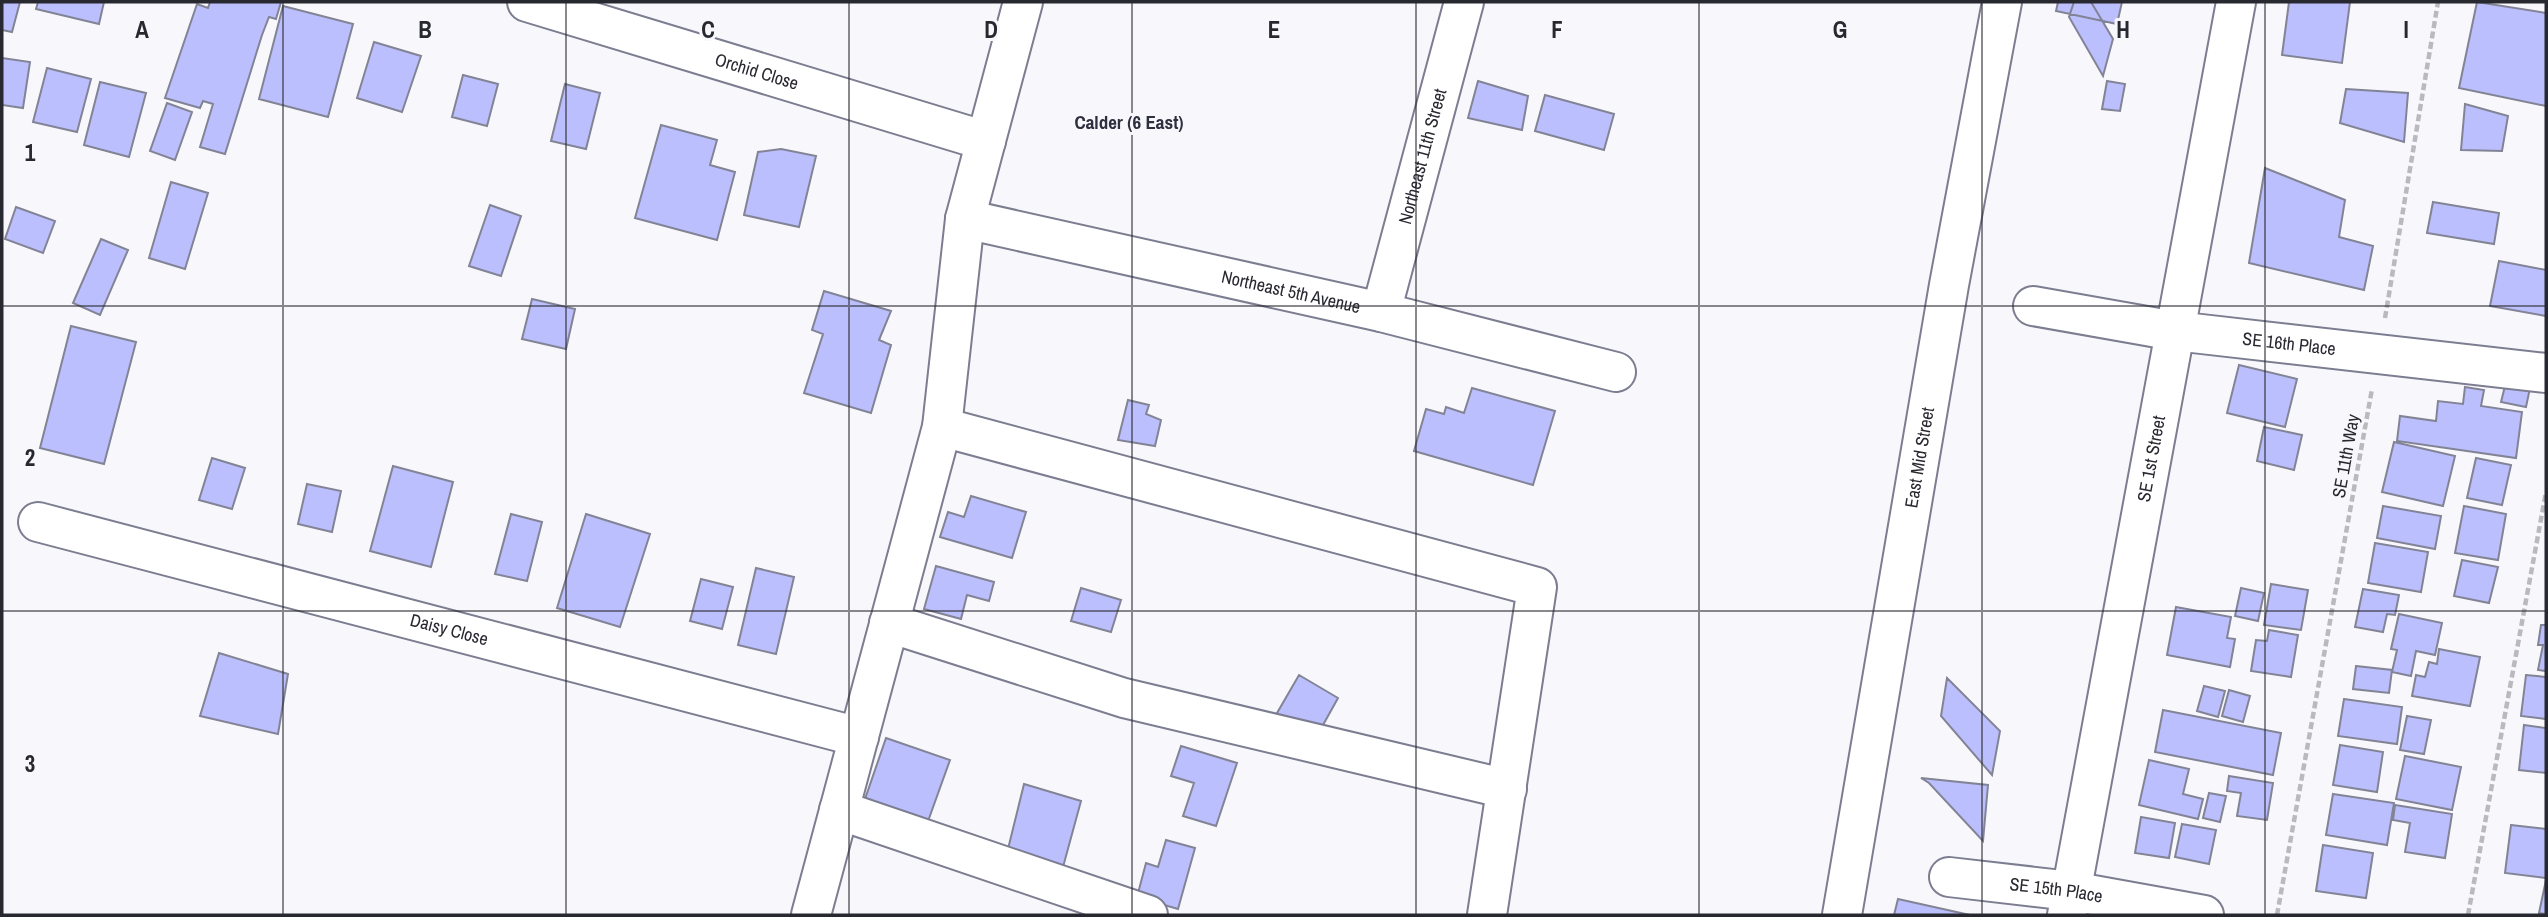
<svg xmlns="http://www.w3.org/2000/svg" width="2548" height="917" font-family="'Archivo Narrow',sans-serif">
	<rect width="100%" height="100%" fill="#f8f8fc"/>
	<!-- building -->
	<path fill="#bcbffd" stroke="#828496" stroke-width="2" d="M2,2H20L12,32L2,30Z
		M38,2H104L99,24L36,9Z
		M210,2H281L276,19L269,17L262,35L225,154L200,147L213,104L203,101L200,108L165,98L197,4L208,8Z
		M2058,2H2122L2117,24L2056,11Z
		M2074,2H2091L2113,39L2103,76L2069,17Z
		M2289,2H2350L2342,63L2282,55Z
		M2477,2L2546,13V106L2459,88Z
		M283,6L353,24L328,117L259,99Z
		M374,42L421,56L402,112L357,98Z
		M2,58L30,62L23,108L2,105Z
		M47,68L91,79L77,132L33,122Z
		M463,75L498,84L487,126L452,117Z
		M1478,81L1528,96L1522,130L1468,118Z
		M2107,81L2125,84L2120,111L2102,109Z
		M100,82L146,93L129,157L84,145Z
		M565,84L600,93L586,149L551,141Z
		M2346,89L2408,93L2404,142L2340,123Z
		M1545,95L1614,114L1604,150L1535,131Z
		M167,103L192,112L175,160L150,151Z
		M2465,104L2508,116L2502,151L2461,150Z
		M661,125L717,140L710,165L735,172L717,240L635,218Z
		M781,149L816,156L799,227L744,215L758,152Z
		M2265,168L2345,200L2339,237L2373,246L2364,290L2249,263Z
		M171,182L208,193L185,269L149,258Z
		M2433,202L2499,213L2494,244L2427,233Z
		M490,205L521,216L501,276L469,266Z
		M16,207L55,221L43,253L5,239Z
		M101,239L128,250L100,315L73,303Z
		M2499,261L2546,270V316L2490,306Z
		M824,291L891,311L879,340L891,345L871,413L804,393L823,334L812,330Z
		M532,299L575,309L566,349L522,339Z
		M71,326L136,342L104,464L40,448Z
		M2239,365L2297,379L2285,427L2227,413Z
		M2506,382L2530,388L2526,407L2501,402Z
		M2465,387L2484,390L2481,406L2522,412L2516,458L2397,441L2400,416L2436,421L2438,401L2463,404Z
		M1472,388L1555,411L1533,485L1414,451L1426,409L1444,414L1446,407L1464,413Z
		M1128,400L1149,405L1146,414L1161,420L1155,446L1118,440Z
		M2264,427L2302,435L2294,470L2257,461Z
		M2394,442L2455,456L2443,506L2382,492Z
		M212,458L245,468L232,509L199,500Z
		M2476,458L2511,465L2502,505L2467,498Z
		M393,466L453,482L431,567L370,551Z
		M307,484L341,491L332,532L298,524Z
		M971,496L1026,512L1012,558L940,537L948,512L964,517Z
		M2383,506L2441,516L2435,549L2377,538Z
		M2464,506L2506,514L2498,560L2455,553Z
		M511,514L542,522L527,581L495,574Z
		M586,514L650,534L620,627L557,608Z
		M2375,543L2428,552L2421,592L2368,583Z
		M2462,560L2498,567L2489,603L2454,596Z
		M936,566L994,582L989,601L967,595L961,619L924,609Z
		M756,568L794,577L776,654L738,645Z
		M701,579L733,587L722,629L690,621Z
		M2271,584L2308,590L2301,630L2264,625Z
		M1081,588L1121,600L1111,632L1071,621Z
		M2241,588L2264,593L2258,621L2235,616Z
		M2363,589L2399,595L2395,615L2387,614L2383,632L2355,627Z
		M2176,607L2231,617L2227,638L2235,639L2230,667L2167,655Z
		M2399,614L2442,623L2435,655L2416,651L2411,676L2392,672L2397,650L2391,649Z
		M2541,625H2546V671L2538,670L2543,645H2538Z
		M2269,630L2298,635L2291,677L2251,671L2256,640L2267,641Z
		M2439,649L2480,657L2470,706L2412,696L2416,675L2425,677L2429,662L2437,664Z
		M219,653L288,674L278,734L200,716Z
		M2356,666L2392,670L2389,693L2353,689Z
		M1299,675L1338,698L1313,743L1273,720Z
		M2526,675L2546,677V719L2521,716Z
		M1947,678L2000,731L1992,775L1941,716Z
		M2204,686L2225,691L2218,717L2197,711Z
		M2229,690L2250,696L2243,722L2222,716Z
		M2344,699L2402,707L2397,744L2338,736Z
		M2163,710L2281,733L2273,775L2155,752Z
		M2407,716L2431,720L2424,754L2400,750Z
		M2524,725L2546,728V773L2519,770Z
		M886,738L950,760L927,824L864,802Z
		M2340,745L2383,752L2377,792L2333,785Z
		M1181,746L1237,763L1216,826L1183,816L1194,783L1171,776Z
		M2405,756L2461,767L2452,810L2396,799Z
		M2149,760L2189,769L2183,794L2203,799L2198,819L2139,805Z
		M2229,776L2273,783L2267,820L2237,816L2241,793L2227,791Z
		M1921,778L1988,785L1983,841L1929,783Z
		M1024,784L1081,801L1063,867L1007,853Z
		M2209,793L2226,796L2220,822L2203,818Z
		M2333,794L2394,803L2387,845L2326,835Z
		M2395,805L2452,814L2445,858L2405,852L2410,823L2393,820Z
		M2141,817L2175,823L2169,858L2135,853Z
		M2182,824L2216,830L2209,864L2175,857Z
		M2511,825L2546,829V878L2505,873Z
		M1166,840L1195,848L1178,909L1137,897L1146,863L1158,867Z
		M2323,845L2373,853L2366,898L2316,891Z
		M2546,880V914L2539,913Z
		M1898,899L1970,915H1894Z"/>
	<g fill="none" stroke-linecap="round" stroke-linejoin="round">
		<!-- minor casing -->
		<g stroke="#7c7d90" stroke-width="42">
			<g id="minor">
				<path id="s1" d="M527,2L986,141"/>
				<path id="s2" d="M965,219L1381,312L1616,372"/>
				<path id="s3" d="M2033,306L2175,331L2546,373"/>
				<path id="s4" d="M1381,312L1464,2"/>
				<path d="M942,427L1537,587L1487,915"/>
				<path id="s5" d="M38,522L859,737"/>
				<path d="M889,623L1124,698L1507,789"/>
				<path d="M839,810L1148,915"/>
				<path id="s6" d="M1949,877L2071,891L2204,915"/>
				<path d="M811,915L942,427L965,219L1023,2"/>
				<path id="s7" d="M1842,915L1949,285L2002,2"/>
				<path id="s8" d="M2067,915L2236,2"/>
			</g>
		</g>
		<!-- path -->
		<path stroke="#b9b9be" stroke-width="4.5" stroke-dasharray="7 3.5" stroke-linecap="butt" d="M2385,318L2438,2
			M2277,915L2372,389
			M2468,915L2546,492"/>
		<!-- minor -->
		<use href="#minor" stroke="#fff" stroke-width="38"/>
	</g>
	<!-- grid -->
	<path fill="none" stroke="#282830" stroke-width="2" stroke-opacity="0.55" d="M283,2V915M566,2V915M849,2V915M1132,2V915M1416,2V915M1699,2V915M1982,2V915M2265,2V915M2,306H2546M2,611H2546"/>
	<g text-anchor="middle" stroke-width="6" stroke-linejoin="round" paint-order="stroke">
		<!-- street labels -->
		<g font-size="18" fill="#282830" stroke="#f8f8fc">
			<text dy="6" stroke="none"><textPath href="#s1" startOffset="240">Orchid Close</textPath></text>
			<text dy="6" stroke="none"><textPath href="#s4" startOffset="161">Northeast 11th Street</textPath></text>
			<text dy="6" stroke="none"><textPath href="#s2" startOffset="334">Northeast 5th Avenue</textPath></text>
			<text dy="6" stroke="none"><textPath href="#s3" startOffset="259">SE 16th Place</textPath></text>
			<text transform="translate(2346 456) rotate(-80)" y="6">SE 11th Way</text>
			<text dy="6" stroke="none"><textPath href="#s7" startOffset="464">East Mid Street</textPath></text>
			<text dy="6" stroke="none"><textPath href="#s8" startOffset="464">SE 1st Street</textPath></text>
			<text dy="6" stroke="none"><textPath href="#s5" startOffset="425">Daisy Close</textPath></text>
			<text dy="6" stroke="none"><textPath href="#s6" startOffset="108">SE 15th Place</textPath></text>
		</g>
		<!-- neighbourhood labels -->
		<g font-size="19" font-weight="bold" fill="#2e2f3f" stroke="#f8f8fc">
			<text x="1129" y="129">Calder (6 East)</text>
		</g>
	</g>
	<g font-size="23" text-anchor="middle" font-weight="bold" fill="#282830" stroke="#f8f8fc" stroke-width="6" stroke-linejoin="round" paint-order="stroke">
		<text x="142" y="38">A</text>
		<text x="425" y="38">B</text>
		<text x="708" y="38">C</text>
		<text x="991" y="38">D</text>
		<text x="1274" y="38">E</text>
		<text x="1557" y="38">F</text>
		<text x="1840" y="38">G</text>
		<text x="2123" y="38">H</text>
		<text x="2406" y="38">I</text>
		<text x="30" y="161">1</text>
		<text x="30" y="466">2</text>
		<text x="30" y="772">3</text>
	</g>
	<!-- border -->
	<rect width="2548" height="917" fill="none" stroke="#282830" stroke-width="7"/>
</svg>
